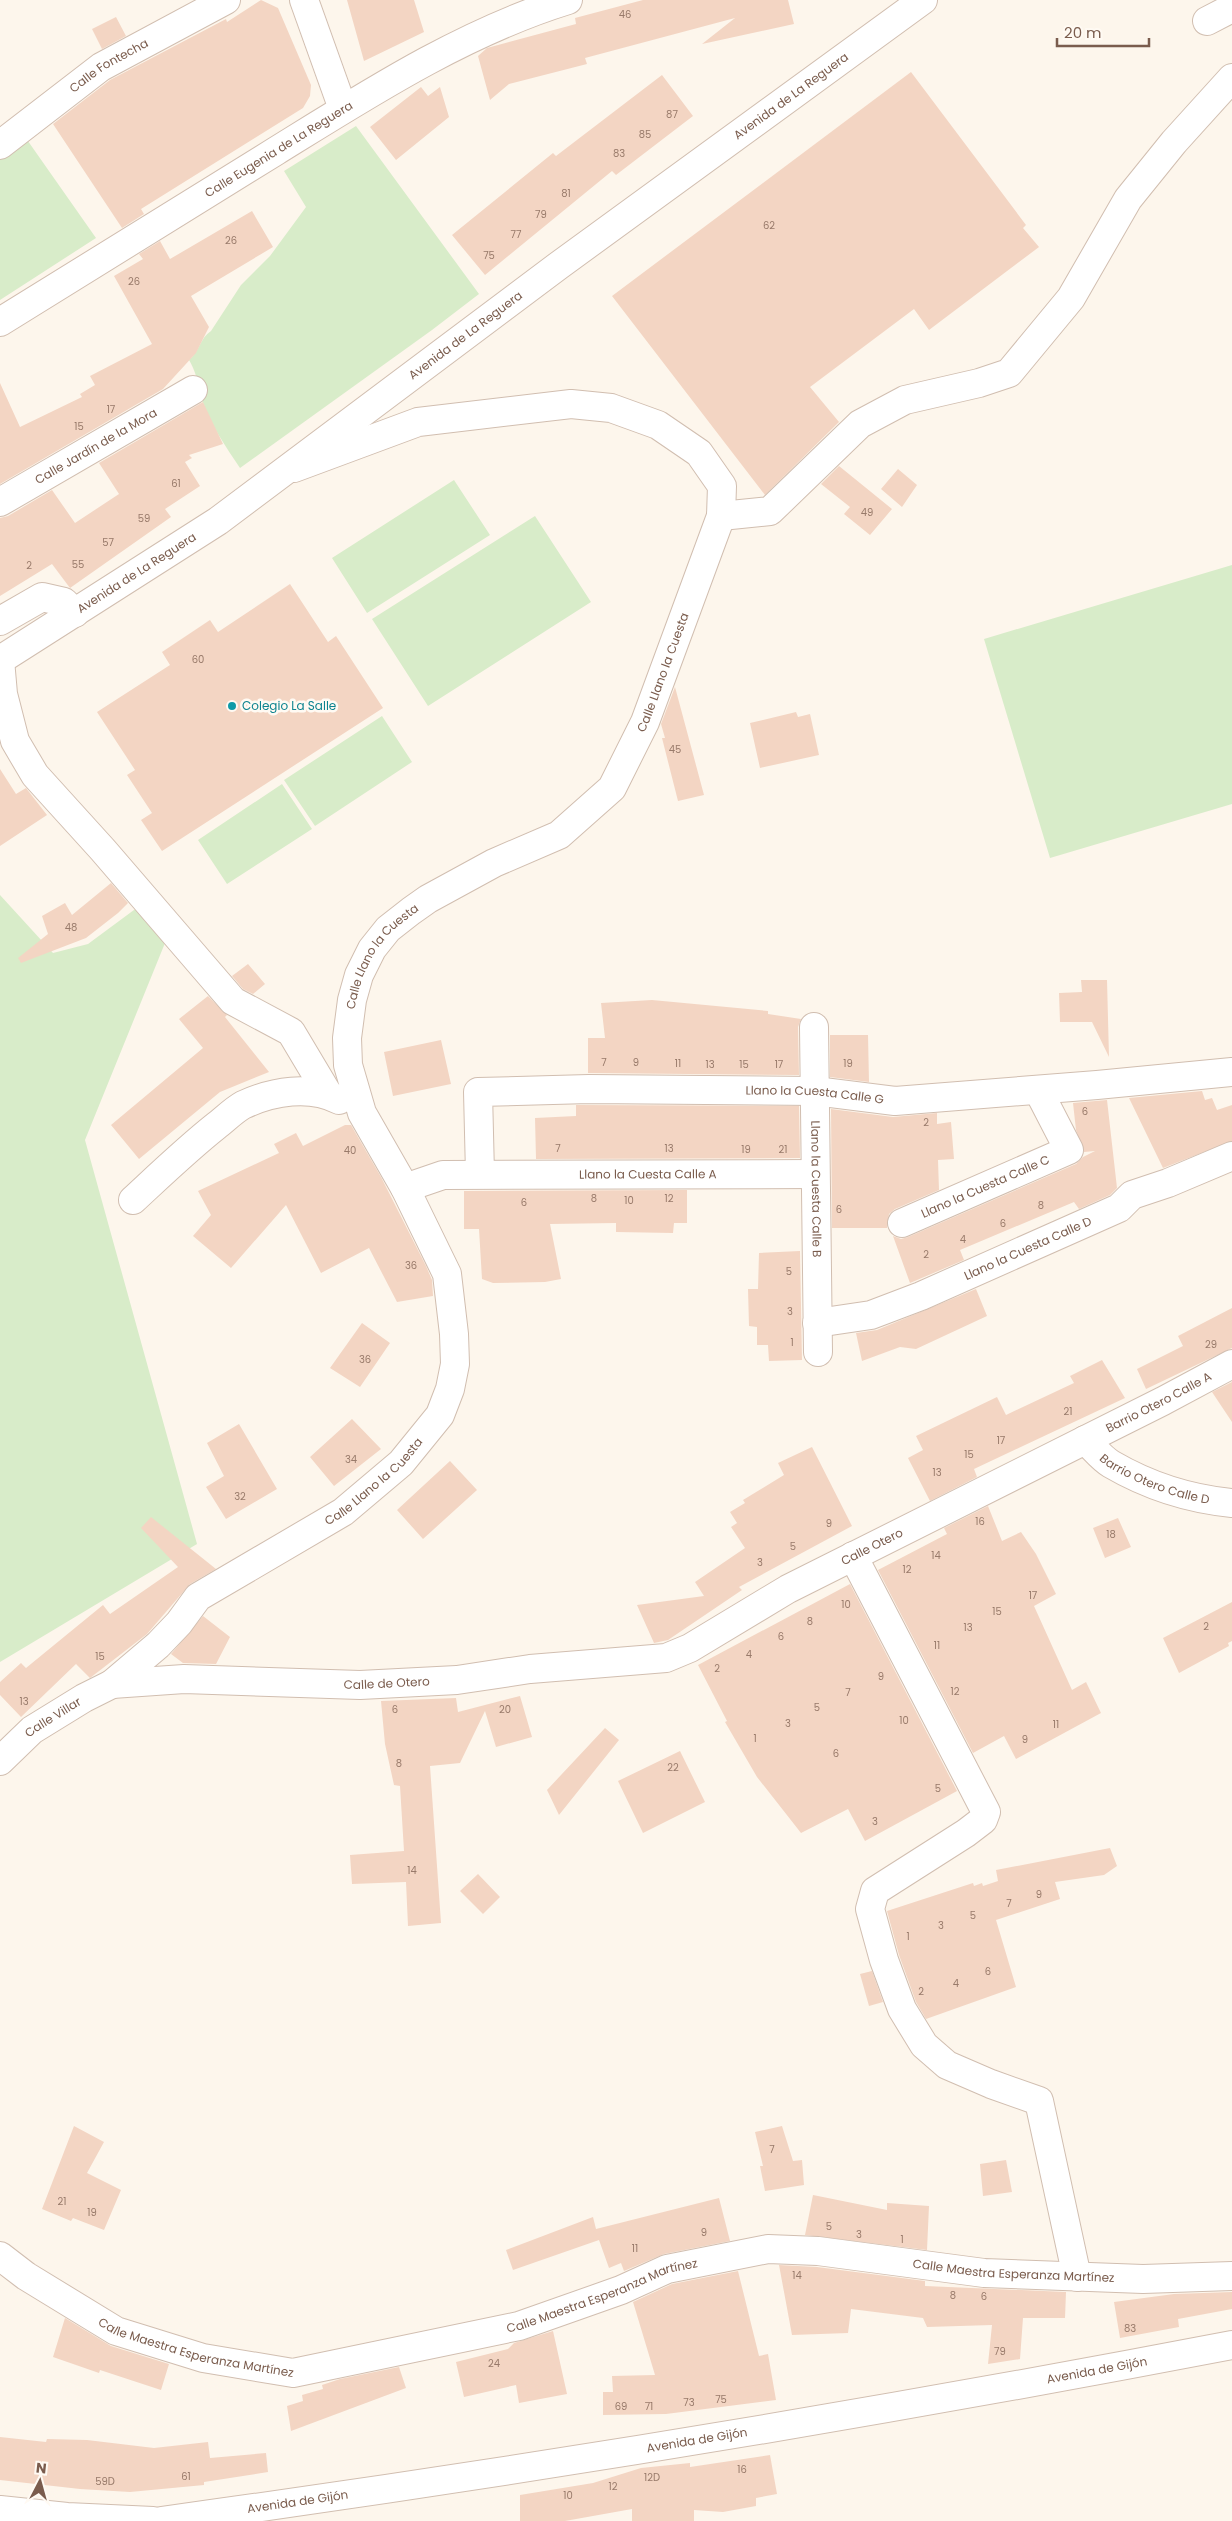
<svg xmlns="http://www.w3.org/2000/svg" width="1232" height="2521" font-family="Poppins,sans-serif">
	<rect width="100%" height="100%" fill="#fdf6ec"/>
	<!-- green -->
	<path fill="#d8ecc9" d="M356,126L479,294L432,330L240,468C226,447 210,424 202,400C196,384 199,377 189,360C199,352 200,338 211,331L241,285L270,256L306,207L284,171Z
		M23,134L96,238L0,300V156Z
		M454,480L490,535L367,613L332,558Z
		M535,516L591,602L428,706L372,619Z
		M1232,565V804L1050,858L984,639Z
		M382,716L412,762L315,826L284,780Z
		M282,784L312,829L227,884L198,840Z
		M0,895L53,953L88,944L138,907L165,943L85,1140L197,1544L0,1662Z"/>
	<!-- building -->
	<path fill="#f3d5c3" d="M261,0L278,8L311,85L310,96L303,108L141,209L144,214L122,228L53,124L110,80L226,19L227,22Z
		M347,0H414L424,32L364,61Z
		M643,0H788L794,24L702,44L735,18L585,58L587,64L509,84L490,100L478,56L487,48L576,24L575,18Z
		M116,17L126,36L102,49L92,29Z
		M911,72L1026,225L1023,228L1039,247L929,330L914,309L810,387L839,422L765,495L612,296Z
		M662,75L693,116L616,175L612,171L485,275L452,235L553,153L556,156Z
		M421,87L428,96L440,87L449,117L396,160L370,127Z
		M252,211L273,247L191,296L209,327L196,353L163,389L0,484V383L20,427L82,397L80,394L95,385L90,376L152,344L114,276L143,259L139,254L160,241L170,259Z
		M203,402L223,444L189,455L192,458L185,462L200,486L165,509L171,517L70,588L52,564L0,596V518L8,516L52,490L75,523L119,494L99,463Z
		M839,466L892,509L870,535L844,514L850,507L821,484Z
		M898,469L917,485L902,507L881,489Z
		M290,584L328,642L336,636L383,708L162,851L141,820L152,813L127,775L135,770L97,712L170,665L162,652L210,620L218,632Z
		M675,687L704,795L678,801L662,738H665L661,724Z
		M796,712L798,717L810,714L819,755L760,768L750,723Z
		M0,769L16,794L26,788L47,815L0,846Z
		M111,883L128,903L118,913L86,938L21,963L18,958L48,934L42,916L65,903L72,915Z
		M248,964L265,984L253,994L243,989L232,976Z
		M1081,980H1107L1109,1057L1092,1022H1060L1059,993L1082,992Z
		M208,996L227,1015L225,1017L269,1072L220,1092L139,1159L111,1125L203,1048L179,1019Z
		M652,1000L768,1011V1014L801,1019L798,1027L799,1075L588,1073V1038H605L601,1003Z
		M830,1035H868L869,1082L830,1077Z
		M441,1040L451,1084L393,1096L384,1052Z
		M1202,1091L1205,1100L1212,1098L1217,1110L1232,1105V1141L1163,1168L1129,1098Z
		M1107,1100L1117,1188L1110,1195L1079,1209L1074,1202L960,1250L964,1260L910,1283L893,1236L901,1239L908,1237L1076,1164L1083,1157L1095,1151L1084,1152L1076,1130L1073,1103Z
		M576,1105L799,1106L800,1158L536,1159L535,1118L576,1116Z
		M831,1109L893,1117L937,1113V1124L951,1122L954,1159L938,1160L939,1190L895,1209L889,1214L887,1228H832Z
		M345,1125H351L381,1177L426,1266L432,1280L433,1296L397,1302L369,1248L321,1273L286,1205L231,1268L193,1236L211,1215L198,1191L279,1153L274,1144L296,1133L303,1146Z
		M687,1190V1223H674L673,1233L616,1232V1223L550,1224L561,1279L545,1282L493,1283L482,1279L479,1229H464V1191Z
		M800,1251L802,1360L769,1361L768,1345H757V1327L749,1326L748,1289H758L759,1253Z
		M976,1289L987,1316L916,1349L900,1347L862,1361L856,1333L877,1330Z
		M1232,1308V1348L1146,1389L1137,1369L1183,1346L1178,1336Z
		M362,1323L390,1343L360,1387L330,1368Z
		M1102,1360L1125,1398L974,1469L977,1477L930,1501L908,1458L923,1450L916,1436L997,1397L1006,1415L1074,1383L1070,1376Z
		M1232,1382V1422L1212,1392Z
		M352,1419L381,1449L334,1486L310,1457Z
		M239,1424L277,1489L226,1519L206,1487L224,1476L207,1443Z
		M812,1447L852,1526L739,1587L742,1590L668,1640L654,1643L637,1605L704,1596L695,1582L745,1548L731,1527L737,1523L730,1512L745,1503L743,1500L784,1475L778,1463Z
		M450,1461L477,1490L423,1539L397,1510Z
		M988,1506L1002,1541L1021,1532L1036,1554L1056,1594L1034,1606L1072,1690L1086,1682L1101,1713L1016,1759L1004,1736L973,1753L878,1570L947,1534L944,1528Z
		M151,1517L216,1569L190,1584L147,1634L90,1678L76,1664L21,1717L0,1695V1682L21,1663L26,1668L103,1605L110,1614L178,1567L141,1528Z
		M1118,1518L1131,1547L1105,1558L1093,1528Z
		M850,1584L957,1791L865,1841L848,1809L801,1833L757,1777L725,1722L727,1721L698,1665Z
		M1232,1602V1641L1228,1643L1229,1646L1179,1673L1163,1638Z
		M203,1616L230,1637L216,1664L183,1663L171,1654Z
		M520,1696L532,1737L496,1747L485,1711L460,1763L430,1766L441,1923L408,1926L406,1882L352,1884L350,1855L404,1851L400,1786L394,1785L385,1744L381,1701L456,1698L458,1712Z
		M605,1728L619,1740L559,1815L547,1790Z
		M680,1751L705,1802L643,1833L618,1781Z
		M1110,1848L1117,1866L1104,1875L1055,1882L1060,1899L996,1920L1016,1987L926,2019L916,2002L899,1955L887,1911L973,1883L974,1886L982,1883L983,1886L998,1881L996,1870Z
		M478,1874L500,1897L483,1914L460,1891Z
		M872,1971L883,2002L869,2006L860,1974Z
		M74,2126L104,2142L87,2173L121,2190L104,2230L73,2218L71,2221L42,2209Z
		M782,2126L793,2161L802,2160L804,2185L765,2191L760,2166H763L755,2132Z
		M1006,2160L1012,2192L983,2196L980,2164Z
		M813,2195L887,2210V2203L929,2206L927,2250L805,2235Z
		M719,2198L730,2241L664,2254L624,2271L621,2263L609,2268L599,2240L513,2270L506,2250L593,2217L596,2229Z
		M779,2265L817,2267L925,2281V2286L1066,2292L1065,2318H1023L1020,2359L988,2364L992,2325L927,2327L923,2318L851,2309L848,2333L792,2335Z
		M738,2271L759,2356L768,2354L776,2400L666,2414L603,2415V2392H613L612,2376L655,2375L633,2302L672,2284Z
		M1232,2292V2309L1178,2319L1179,2327L1120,2338L1114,2302L1174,2294Z
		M65,2318L111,2346L169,2364L161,2390L100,2370L99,2373L53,2357Z
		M553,2331L567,2394L519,2403L516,2385L464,2397L456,2362L508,2349L514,2343Z
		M399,2367L406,2388L291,2431L287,2406L303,2401L302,2395L323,2389L322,2385L340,2379Z
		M0,2437L46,2442L47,2439L87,2440L154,2448L208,2442L210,2458L266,2453L268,2472L204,2482V2485L130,2492L80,2489L0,2480Z
		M770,2455L777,2494L756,2498V2506L723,2512L694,2510V2521H632V2509L565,2521H520V2495L593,2483L641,2468L690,2463V2467Z"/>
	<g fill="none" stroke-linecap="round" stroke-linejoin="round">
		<!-- minor casing -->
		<g stroke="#d1beb0" stroke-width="30">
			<g id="minor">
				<path d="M304,0L343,109"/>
				<path d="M1207,21L1232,8"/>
				<path id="s1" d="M0,145L101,67L226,0"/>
				<path id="s2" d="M0,502L193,390"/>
				<path d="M721,516L770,511L860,424L905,400L979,383L1009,373L1071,298L1128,199L1174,142L1232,78"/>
				<path d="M0,621L42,597L64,602L75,613"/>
				<path d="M0,660L3,694L15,741L35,775L103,850L233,1001L291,1032L328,1094"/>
				<path id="s3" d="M814,1027L818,1352"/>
				<path id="s4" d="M480,1174L478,1092L589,1089L815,1091L895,1101L1097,1085L1232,1072"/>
				<path id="s5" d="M405,1188L443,1175L815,1174"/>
				<path d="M133,1200C160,1175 187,1149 216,1126C225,1119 234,1110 243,1105C273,1091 310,1085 339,1100"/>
				<path id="s6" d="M902,1223L1069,1150L1038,1090"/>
				<path id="s7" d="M817,1323L871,1315L921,1296L1119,1208L1132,1195L1168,1183L1232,1156"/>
				<path id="s8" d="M1085,1440C1093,1447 1101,1458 1111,1464C1147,1485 1190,1499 1232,1503"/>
				<path d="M853,1556L986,1812L983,1820L966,1833L875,1891L870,1909L884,1960L902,2009L924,2045L947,2065L991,2084L1039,2101L1077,2277"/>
				<path id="s9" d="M112,1684L184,1679L360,1685L457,1680L530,1669L666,1658L690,1648L788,1589L1163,1401L1232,1364"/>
				<path id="s10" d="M0,1761L32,1730L84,1698L112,1684L158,1645L179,1623L198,1597L343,1512L401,1463L440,1415L450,1389L455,1364L454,1334L447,1274L405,1188L362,1113L348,1065L347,1038L352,1000L359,975L372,949L388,929L411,911L428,899L494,863L559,835L612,788L645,722L721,516L722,486L699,453L658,425L611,408L571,404L418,422L294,468"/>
				<path id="s11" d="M0,2256L26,2276L116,2331L203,2358L293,2373L519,2326L621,2290L667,2269L768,2249L818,2251L984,2273L1143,2279L1232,2276"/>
			</g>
		</g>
		<!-- tertiary casing -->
		<g stroke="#d1beb0" stroke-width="30">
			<g id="tertiary">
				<path id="s12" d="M0,322C92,265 184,208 276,151C368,94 464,32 568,0"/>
				<path id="s13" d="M0,660L218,521L558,266L923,0"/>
				<path d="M0,2510L67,2517L153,2521"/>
				<path id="s14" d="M161,2521C519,2472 877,2413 1232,2345"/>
			</g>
		</g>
		<!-- minor -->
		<use href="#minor" stroke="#fff" stroke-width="28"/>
		<!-- tertiary -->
		<use href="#tertiary" stroke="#fff" stroke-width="28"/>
	</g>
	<!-- markers -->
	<circle fill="#0f9aa8" stroke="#fffaf3" stroke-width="2" cx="232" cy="706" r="5"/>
	<g text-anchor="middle" stroke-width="5" stroke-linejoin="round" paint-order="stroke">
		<!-- number labels -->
		<g font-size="10" fill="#987a6a">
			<text x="625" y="18">46</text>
			<text x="672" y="118">87</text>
			<text x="645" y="138">85</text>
			<text x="619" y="157">83</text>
			<text x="566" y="197">81</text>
			<text x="541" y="218">79</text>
			<text x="769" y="229">62</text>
			<text x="516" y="238">77</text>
			<text x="231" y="244">26</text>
			<text x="489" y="259">75</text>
			<text x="134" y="285">26</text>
			<text x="111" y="413">17</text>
			<text x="79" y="430">15</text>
			<text x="176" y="487">61</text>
			<text x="867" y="516">49</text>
			<text x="144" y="522">59</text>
			<text x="108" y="546">57</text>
			<text x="78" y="568">55</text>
			<text x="29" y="569">2</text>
			<text x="198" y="663">60</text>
			<text x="675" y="753">45</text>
			<text x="71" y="931">48</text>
			<text x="604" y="1066">7</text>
			<text x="636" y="1066">9</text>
			<text x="678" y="1067">11</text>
			<text x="848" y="1067">19</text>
			<text x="710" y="1068">13</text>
			<text x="744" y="1068">15</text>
			<text x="779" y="1068">17</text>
			<text x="1085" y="1115">6</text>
			<text x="926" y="1126">2</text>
			<text x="558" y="1152">7</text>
			<text x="669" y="1152">13</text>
			<text x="746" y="1153">19</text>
			<text x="783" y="1153">21</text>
			<text x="350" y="1154">40</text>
			<text x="594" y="1202">8</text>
			<text x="669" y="1202">12</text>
			<text x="629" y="1204">10</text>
			<text x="524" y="1206">6</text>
			<text x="1041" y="1209">8</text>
			<text x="839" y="1213">6</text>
			<text x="1003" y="1227">6</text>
			<text x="963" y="1243">4</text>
			<text x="926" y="1258">2</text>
			<text x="411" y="1269">36</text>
			<text x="789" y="1275">5</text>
			<text x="790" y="1315">3</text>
			<text x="792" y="1346">1</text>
			<text x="1211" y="1348">29</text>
			<text x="365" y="1363">36</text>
			<text x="1068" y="1415">21</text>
			<text x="1001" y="1444">17</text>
			<text x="969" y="1458">15</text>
			<text x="351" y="1463">34</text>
			<text x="937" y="1476">13</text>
			<text x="240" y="1500">32</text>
			<text x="980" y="1525">16</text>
			<text x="829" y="1527">9</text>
			<text x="1111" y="1538">18</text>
			<text x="793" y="1550">5</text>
			<text x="936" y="1559">14</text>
			<text x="760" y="1566">3</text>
			<text x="907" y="1573">12</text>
			<text x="1033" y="1599">17</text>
			<text x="846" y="1608">10</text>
			<text x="997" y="1615">15</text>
			<text x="810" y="1625">8</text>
			<text x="1206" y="1630">2</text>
			<text x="968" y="1631">13</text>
			<text x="781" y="1640">6</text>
			<text x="937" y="1649">11</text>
			<text x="749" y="1658">4</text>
			<text x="100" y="1660">15</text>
			<text x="717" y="1672">2</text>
			<text x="881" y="1680">9</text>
			<text x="955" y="1695">12</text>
			<text x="848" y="1696">7</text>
			<text x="24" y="1705">13</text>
			<text x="817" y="1711">5</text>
			<text x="395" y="1713">6</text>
			<text x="505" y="1713">20</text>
			<text x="904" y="1724">10</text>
			<text x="788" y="1727">3</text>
			<text x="1056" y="1728">11</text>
			<text x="755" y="1742">1</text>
			<text x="1025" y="1743">9</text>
			<text x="836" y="1757">6</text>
			<text x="399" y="1767">8</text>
			<text x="673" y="1771">22</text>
			<text x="938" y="1792">5</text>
			<text x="875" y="1825">3</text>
			<text x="412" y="1874">14</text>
			<text x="1039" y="1898">9</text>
			<text x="1009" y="1907">7</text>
			<text x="973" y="1919">5</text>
			<text x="941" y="1929">3</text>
			<text x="908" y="1940">1</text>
			<text x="988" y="1975">6</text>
			<text x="956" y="1987">4</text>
			<text x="921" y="1995">2</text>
			<text x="772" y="2153">7</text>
			<text x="62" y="2205">21</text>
			<text x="92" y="2216">19</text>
			<text x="829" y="2230">5</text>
			<text x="704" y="2236">9</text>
			<text x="859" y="2238">3</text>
			<text x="902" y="2243">1</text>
			<text x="635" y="2252">11</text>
			<text x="797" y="2279">14</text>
			<text x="953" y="2299">8</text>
			<text x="984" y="2300">6</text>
			<text x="1130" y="2332">83</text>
			<text x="1000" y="2355">79</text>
			<text x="494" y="2367">24</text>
			<text x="721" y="2403">75</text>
			<text x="689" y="2406">73</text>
			<text x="621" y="2410">69</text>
			<text x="649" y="2410">71</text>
			<text x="742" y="2473">16</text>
			<text x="186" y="2480">61</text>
			<text x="652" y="2481">12D</text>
			<text x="105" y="2485">59D</text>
			<text x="613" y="2490">12</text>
			<text x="568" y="2499">10</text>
		</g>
		<!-- street labels -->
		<g font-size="12" fill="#7a5c4d" stroke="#fffaf3">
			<text dy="4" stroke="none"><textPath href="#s1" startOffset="135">Calle Fontecha</textPath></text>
			<text dy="4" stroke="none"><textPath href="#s13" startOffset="972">Avenida de La Reguera</textPath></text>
			<text dy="4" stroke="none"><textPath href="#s12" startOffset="328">Calle Eugenia de La Reguera</textPath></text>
			<text dy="4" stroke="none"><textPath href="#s13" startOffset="568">Avenida de La Reguera</textPath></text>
			<text dy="4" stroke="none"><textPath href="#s2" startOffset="111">Calle Jardín de la Mora</textPath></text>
			<text dy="4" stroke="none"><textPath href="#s13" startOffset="162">Avenida de La Reguera</textPath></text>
			<text dy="4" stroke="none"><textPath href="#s10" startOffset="1481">Calle Llano la Cuesta</textPath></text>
			<text dy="4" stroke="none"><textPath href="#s10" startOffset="1061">Calle Llano la Cuesta</textPath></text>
			<text dy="4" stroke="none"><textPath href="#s4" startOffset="419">Llano la Cuesta Calle G</textPath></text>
			<text dy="4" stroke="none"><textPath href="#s5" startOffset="245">Llano la Cuesta Calle A</textPath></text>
			<text dy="4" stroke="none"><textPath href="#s6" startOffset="91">Llano la Cuesta Calle C</textPath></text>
			<text dy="4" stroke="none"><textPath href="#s3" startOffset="162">Llano la Cuesta Calle B</textPath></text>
			<text dy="4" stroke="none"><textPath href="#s7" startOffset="225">Llano la Cuesta Calle D</textPath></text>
			<text dy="4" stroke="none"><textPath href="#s9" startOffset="1111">Barrio Otero Calle A</textPath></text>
			<text dy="4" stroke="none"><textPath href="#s8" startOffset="82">Barrio Otero Calle D</textPath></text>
			<text dy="4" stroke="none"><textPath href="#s10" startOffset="471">Calle Llano la Cuesta</textPath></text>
			<text dy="4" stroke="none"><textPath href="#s9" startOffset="790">Calle Otero</textPath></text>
			<text dy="4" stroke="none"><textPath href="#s9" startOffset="275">Calle de Otero</textPath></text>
			<text dy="4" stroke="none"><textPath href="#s10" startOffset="69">Calle Villar</textPath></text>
			<text dy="4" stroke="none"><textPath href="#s11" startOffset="1060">Calle Maestra Esperanza Martínez</textPath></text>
			<text dy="4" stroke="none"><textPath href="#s11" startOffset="640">Calle Maestra Esperanza Martínez</textPath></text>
			<text dy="4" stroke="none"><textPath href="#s11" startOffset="220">Calle Maestra Esperanza Martínez</textPath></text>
			<text dy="4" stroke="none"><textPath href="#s14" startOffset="948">Avenida de Gijón</textPath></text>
			<text dy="4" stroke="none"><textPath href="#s14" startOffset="542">Avenida de Gijón</textPath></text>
			<text dy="4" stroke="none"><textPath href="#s14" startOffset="138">Avenida de Gijón</textPath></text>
		</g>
		<!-- culture labels -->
		<g font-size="12" fill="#0d838f" stroke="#fffaf3" text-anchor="start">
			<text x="242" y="710">Colegio La Salle</text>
		</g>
	</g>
	<!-- north arrow -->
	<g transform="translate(40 2481) rotate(6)" stroke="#fffaf3" stroke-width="4" paint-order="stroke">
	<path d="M0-4L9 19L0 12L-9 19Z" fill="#7a5c4d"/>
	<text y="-8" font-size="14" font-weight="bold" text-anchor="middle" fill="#7a5c4d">N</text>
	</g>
	<!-- scale -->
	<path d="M1057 38v8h92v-8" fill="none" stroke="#7a5c4d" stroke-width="2.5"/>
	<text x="1064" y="38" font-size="15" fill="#7a5c4d" stroke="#fffaf3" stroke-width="4" paint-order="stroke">20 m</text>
</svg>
